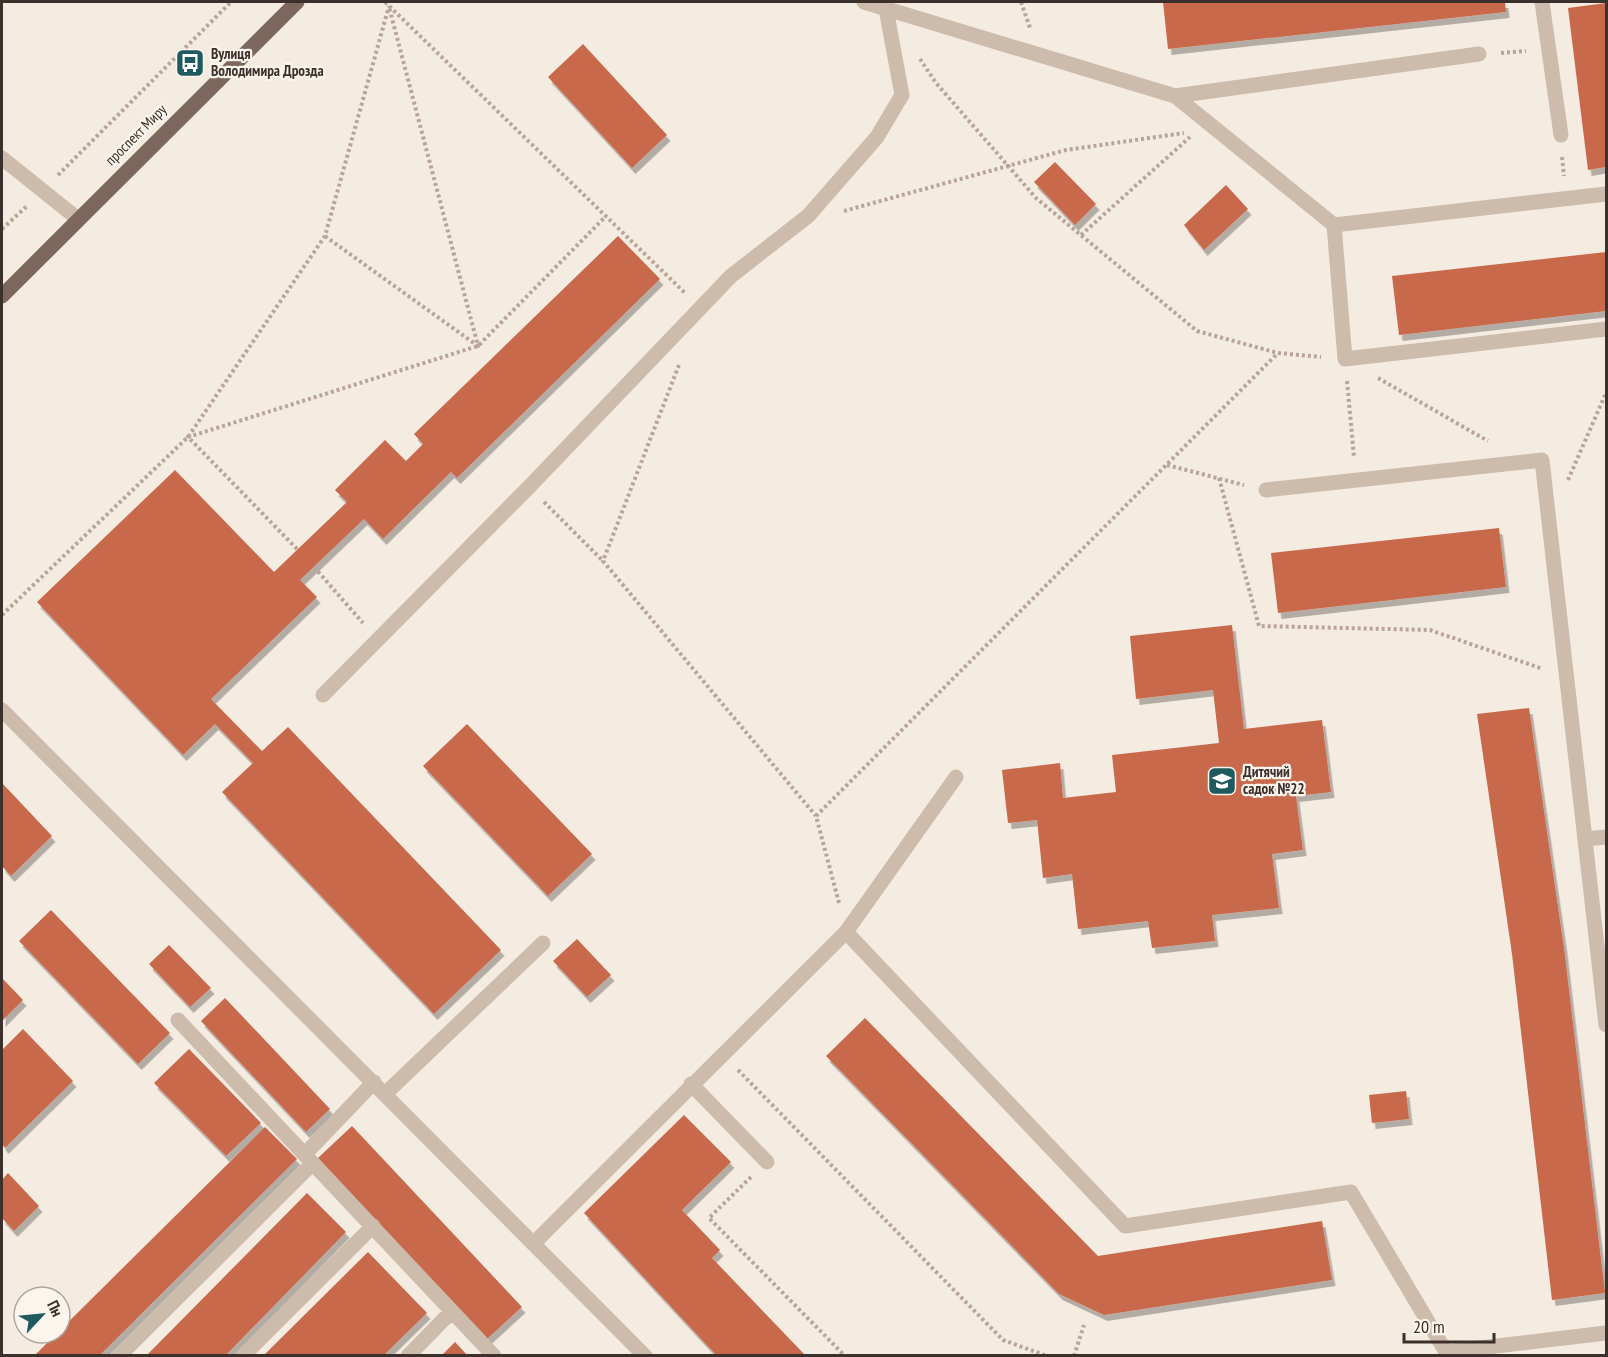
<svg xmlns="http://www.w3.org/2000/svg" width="1608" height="1357" font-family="'PT Sans Narrow',sans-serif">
	<defs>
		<filter id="shadow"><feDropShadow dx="3.5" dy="6" stdDeviation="0" flood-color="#0004"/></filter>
	</defs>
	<rect width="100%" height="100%" fill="#f4ebe1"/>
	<!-- building -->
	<path fill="#c8694b" filter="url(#shadow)" d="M1163,2H1505L1506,12L1168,49Z
		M1606,3V167L1588,170L1568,8Z
		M583,44L667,135L632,168L548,77Z
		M1055,162L1096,204L1075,225L1034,182Z
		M1226,185L1248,209L1204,250L1184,225Z
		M618,236L660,279L457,478L451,472L383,539L364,519L300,580L317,597L211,699L262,751L288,727L501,950L434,1014L222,792L253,763L215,724L183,755L37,602L175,470L274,572L347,502L335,490L385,440L406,461L423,444L414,434Z
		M1606,252V311L1399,335L1392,276Z
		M1499,528L1506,587L1278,613L1271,553Z
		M1232,625L1244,729L1322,720L1331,792L1296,796L1303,850L1272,854L1279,908L1212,915L1215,941L1152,948L1148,921L1078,929L1072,874L1043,878L1037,820L1008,823L1002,770L1060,763L1063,798L1116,792L1112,755L1219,743L1213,690L1136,699L1130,636Z
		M1529,708L1564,948L1605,1293L1552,1300L1512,954L1477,714Z
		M467,724L592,854L548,896L423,766Z
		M2,783L52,836L11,876L2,866Z
		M51,910L170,1033L138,1064L19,941Z
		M577,939L611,975L587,997L553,961Z
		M169,945L211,988L190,1007L149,964Z
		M2,978L23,1000L2,1021Z
		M225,998L330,1109L306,1132L201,1021Z
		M865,1018L1098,1256L1322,1221L1332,1280L1104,1315L1059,1294L826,1056Z
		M23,1029L73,1081L5,1148L2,1144V1050Z
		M189,1049L261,1123L226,1156L154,1083Z
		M1406,1091L1409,1119L1372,1123L1369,1095Z
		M684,1115L731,1162L682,1210L720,1250L712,1258L806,1356H717L584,1213Z
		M352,1126L522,1307L487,1339L318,1158Z
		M265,1127L297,1159L99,1356H34Z
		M8,1173L39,1206L14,1231L2,1218V1180Z
		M307,1193L346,1232L225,1356H146Z
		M368,1252L427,1313L383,1356H263Z
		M455,1342L468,1356H441Z"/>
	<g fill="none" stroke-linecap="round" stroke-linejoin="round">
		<!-- path -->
		<path stroke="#b9a596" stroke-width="4" stroke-dasharray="3 3" stroke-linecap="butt" d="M385,2L685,293
			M1021,2L1030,28
			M1501,53L1526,51
			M920,59L936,83L1036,198L1197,331L1278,353L1321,357
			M1562,157L1564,176
			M58,175L231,2
			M844,211L1066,150L1184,133
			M2,229L27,206
			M1081,235L1190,137
			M325,236L478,346L389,7
			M679,365L603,561L816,816
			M1378,378L1488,441
			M1347,381L1354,457
			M1167,465L1244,485
			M1219,478L1259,626L1430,630L1543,669
			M1568,480L1606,393
			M544,502L603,561
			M297,549L188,437L478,346L606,216
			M314,567L363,623
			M2,615L188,437L325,236L389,6
			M839,903L816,816L1277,354
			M738,1070L1003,1340L1047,1356
			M751,1177L709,1218L845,1356
			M1074,1356L1084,1325"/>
		<!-- minor -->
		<path stroke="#cdbbac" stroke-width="15" d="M864,2L1175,96L1479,54
			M1542,2L1561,135
			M1175,96L1334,225L1606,194
			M2,158L78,219
			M1334,225L1345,359L1606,329
			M1266,490L1542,460L1606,1025
			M323,695L529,487L731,276L808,216L877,137L902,95L886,9
			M2,710L645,1356
			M1585,839L1606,837
			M846,932L956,777
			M178,1020L494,1356
			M691,1084L767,1162
			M386,1093L543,943
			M305,1154L374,1082
			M535,1242L846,932L1125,1226L1351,1192L1446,1352
			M119,1356L313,1163
			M243,1356L373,1226
			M408,1356L452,1311
			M1446,1356V1352L1606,1333"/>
		<!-- major -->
		<path stroke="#7d675c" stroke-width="15" d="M2,296L297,2"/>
	</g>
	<!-- icons -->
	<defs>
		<g id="bus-square" transform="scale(1.5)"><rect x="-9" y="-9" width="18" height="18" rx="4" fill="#1f5a5e" stroke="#fbf5ee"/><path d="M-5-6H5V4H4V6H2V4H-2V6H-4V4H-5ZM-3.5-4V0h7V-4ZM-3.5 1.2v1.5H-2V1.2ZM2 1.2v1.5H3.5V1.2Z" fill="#fff"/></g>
		<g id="school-square" transform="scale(1.5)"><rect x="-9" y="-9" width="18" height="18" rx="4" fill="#1f5a5e" stroke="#fbf5ee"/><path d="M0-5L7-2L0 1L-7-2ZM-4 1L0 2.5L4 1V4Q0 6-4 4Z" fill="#fff"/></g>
	</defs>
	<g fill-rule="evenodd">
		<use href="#bus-square" x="190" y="63"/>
		<use href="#school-square" x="1222" y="781"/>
	</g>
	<g text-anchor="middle" stroke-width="4.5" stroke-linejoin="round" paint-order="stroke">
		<!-- poi labels -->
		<g font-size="15" font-weight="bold" fill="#3b302b" stroke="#fbf5ee" text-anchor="start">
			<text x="211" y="59">Вулиця<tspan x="211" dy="17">Володимира Дрозда</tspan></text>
			<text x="1243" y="777">Дитячий<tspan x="1243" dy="17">садок №22</tspan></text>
		</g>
		<!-- street labels -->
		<g font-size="15" fill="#3b302b" stroke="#fbf5ee">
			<text transform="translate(136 135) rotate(-45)" y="5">проспект Миру</text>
		</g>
	</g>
	<!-- border -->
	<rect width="1608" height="1357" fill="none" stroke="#3b302b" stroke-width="6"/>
	<!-- north arrow -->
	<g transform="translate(42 1315) rotate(64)"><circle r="28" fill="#fbf5ee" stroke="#aea6a0" stroke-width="1.5"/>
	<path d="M0-4.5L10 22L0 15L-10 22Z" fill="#1f5a5e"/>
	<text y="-9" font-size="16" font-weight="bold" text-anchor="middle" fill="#3b302b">Пн</text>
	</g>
	<!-- scale -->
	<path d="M1404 1333v9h90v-9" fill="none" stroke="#3b302b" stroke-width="3"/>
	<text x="1413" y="1333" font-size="18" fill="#3b302b" stroke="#fbf5ee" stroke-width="4.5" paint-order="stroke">20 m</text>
</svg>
